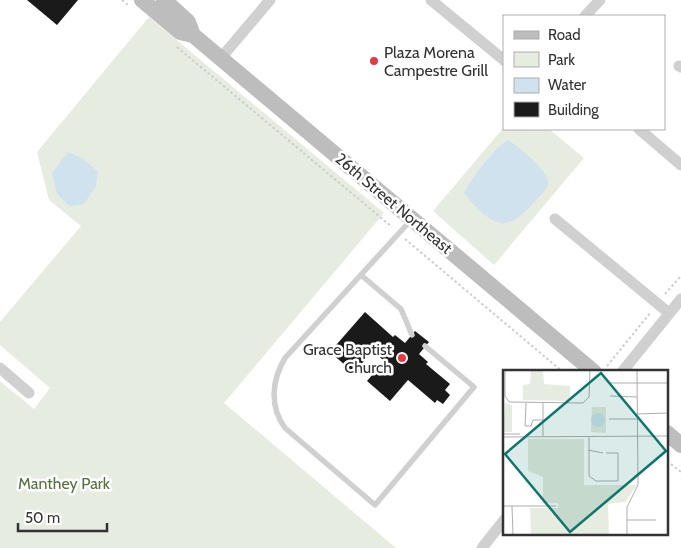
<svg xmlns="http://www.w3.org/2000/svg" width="681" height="548" font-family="Cabin,sans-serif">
	<rect width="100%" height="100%" fill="#fff"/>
	<!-- green -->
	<path fill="#e6ecdf" d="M149,17L384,213L224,403L396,548H0V381L34,409L50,388L0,345V322L81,226L49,200L37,152Z
		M505,126V129H549L584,158L494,265L433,211Z"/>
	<!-- water -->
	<path fill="#cfe2ee" d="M508,140C518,146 546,169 548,181C549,188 541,194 536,200C529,208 518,221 506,223C491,225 472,204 464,193C471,178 494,148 508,140Z
		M68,152L84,159L98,172L96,186L84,204L69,206L57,194L52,173Z"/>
	<!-- building -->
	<path fill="#1a1a1a" d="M27,0H78L57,25Z
		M365,312L393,337L395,335L405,343L415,331L429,342L419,354L428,362L426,364L450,384L445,390L450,395L443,404L437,400L435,403L408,380L390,401L367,381L384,361L373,351L354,373L330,352Z"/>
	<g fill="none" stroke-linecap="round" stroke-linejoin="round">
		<!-- path -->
		<path stroke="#cdcdcd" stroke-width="2" stroke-dasharray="2.5 2.5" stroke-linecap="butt" d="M122,0L128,5
			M177,47L392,227
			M405,239L563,372
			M665,294L681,276
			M607,366L651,312
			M667,461L681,472"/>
		<!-- service -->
		<path stroke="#d0d0d0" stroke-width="5.5" d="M411,220L285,358C272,380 269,406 285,428L375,505L474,387L425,346
			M361,275L401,309L412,335"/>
		<!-- minor -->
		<path stroke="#d0d0d0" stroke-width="11" d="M431,0L505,61
			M585,16L600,0
			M221,58L270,0
			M679,66L681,67
			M639,129L681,165
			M555,219L669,313
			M0,368L29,393
			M622,372L681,299
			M482,548L505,519"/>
		<!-- secondary -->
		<path stroke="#bdbdbd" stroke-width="16" d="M142,0L180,32L193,35L594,372
			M164,0L188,22L193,35
			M667,433L681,445"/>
	</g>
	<!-- markers -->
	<g fill="#e63946" stroke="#fff" stroke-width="2">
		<circle cx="374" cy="61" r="5"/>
		<circle cx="402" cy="358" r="5"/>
	</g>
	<g text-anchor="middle" stroke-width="5" stroke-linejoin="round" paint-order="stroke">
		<!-- poi labels -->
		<g font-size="16" fill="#333" stroke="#fff" text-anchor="start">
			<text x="384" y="58">Plaza Morena<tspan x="384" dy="18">Campestre Grill</tspan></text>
			<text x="392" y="355" text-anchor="end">Grace Baptist<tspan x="392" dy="18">Church</tspan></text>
		</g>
		<!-- street labels -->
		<g font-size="16" fill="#333" stroke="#fff">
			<text transform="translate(394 203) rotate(40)" y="6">26th Street Northeast</text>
		</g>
		<!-- park labels -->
		<g font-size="16" fill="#56703f" stroke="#fff">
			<text x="64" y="489">Manthey Park</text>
		</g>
	</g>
	<!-- overview -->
	<g transform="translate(503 370)">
		<rect width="165" height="165" fill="#fff"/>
		<path d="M28,0H40L41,14L67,16V31L20,30V15L27,14ZM2,33L9,35V62H0ZM89,37H103V63L88,62ZM25,69H81V115H134L122,132L105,134L106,165H28L27,138H55V133H40V107L25,101Z" fill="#e6ecdf"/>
		<path d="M88 50a7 7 0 1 1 14 0a7 7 0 1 1-14 0Z" fill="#cfe2ee"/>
		<path fill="none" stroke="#adadad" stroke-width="1" d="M2,0V26L6,32L80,33L86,27L87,0M106,13H165M107,26L134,27M23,33L22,56H28L30,50H40M134,44L165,43M106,49H134M0,64H17M40,66V33M0,67L165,66M86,67V106L93,111H115V83H103M85,80L100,83M0,136H53M9,136L10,165M124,150H153M124,165V137L135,115L134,0"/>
		<path fill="#0f766e" fill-opacity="0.15" stroke="#0f766e" stroke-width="2.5" d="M98,3L163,81L67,162L2,84Z"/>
		<rect width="165" height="165" fill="none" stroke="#333" stroke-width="2.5"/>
	</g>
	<!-- legend -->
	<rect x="503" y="15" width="162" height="115" fill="#ffffff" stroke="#adadad"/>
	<rect x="514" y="31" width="25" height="8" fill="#bdbdbd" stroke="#adadad"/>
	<text x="548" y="40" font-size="15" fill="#333333">Road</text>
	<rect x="514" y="52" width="25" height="15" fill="#e6ecdf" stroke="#adadad"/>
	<text x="548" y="65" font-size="15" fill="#333333">Park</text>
	<rect x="514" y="78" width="25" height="15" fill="#cfe2ee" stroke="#adadad"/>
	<text x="548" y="90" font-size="15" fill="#333333">Water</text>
	<rect x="514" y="102" width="25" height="15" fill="#1a1a1a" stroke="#adadad"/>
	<text x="548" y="115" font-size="15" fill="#333333">Building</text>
	<!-- scale -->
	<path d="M18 523v8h89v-8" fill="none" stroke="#333333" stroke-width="2.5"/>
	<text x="25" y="523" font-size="15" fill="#333333" stroke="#ffffff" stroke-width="4" paint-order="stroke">50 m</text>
</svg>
